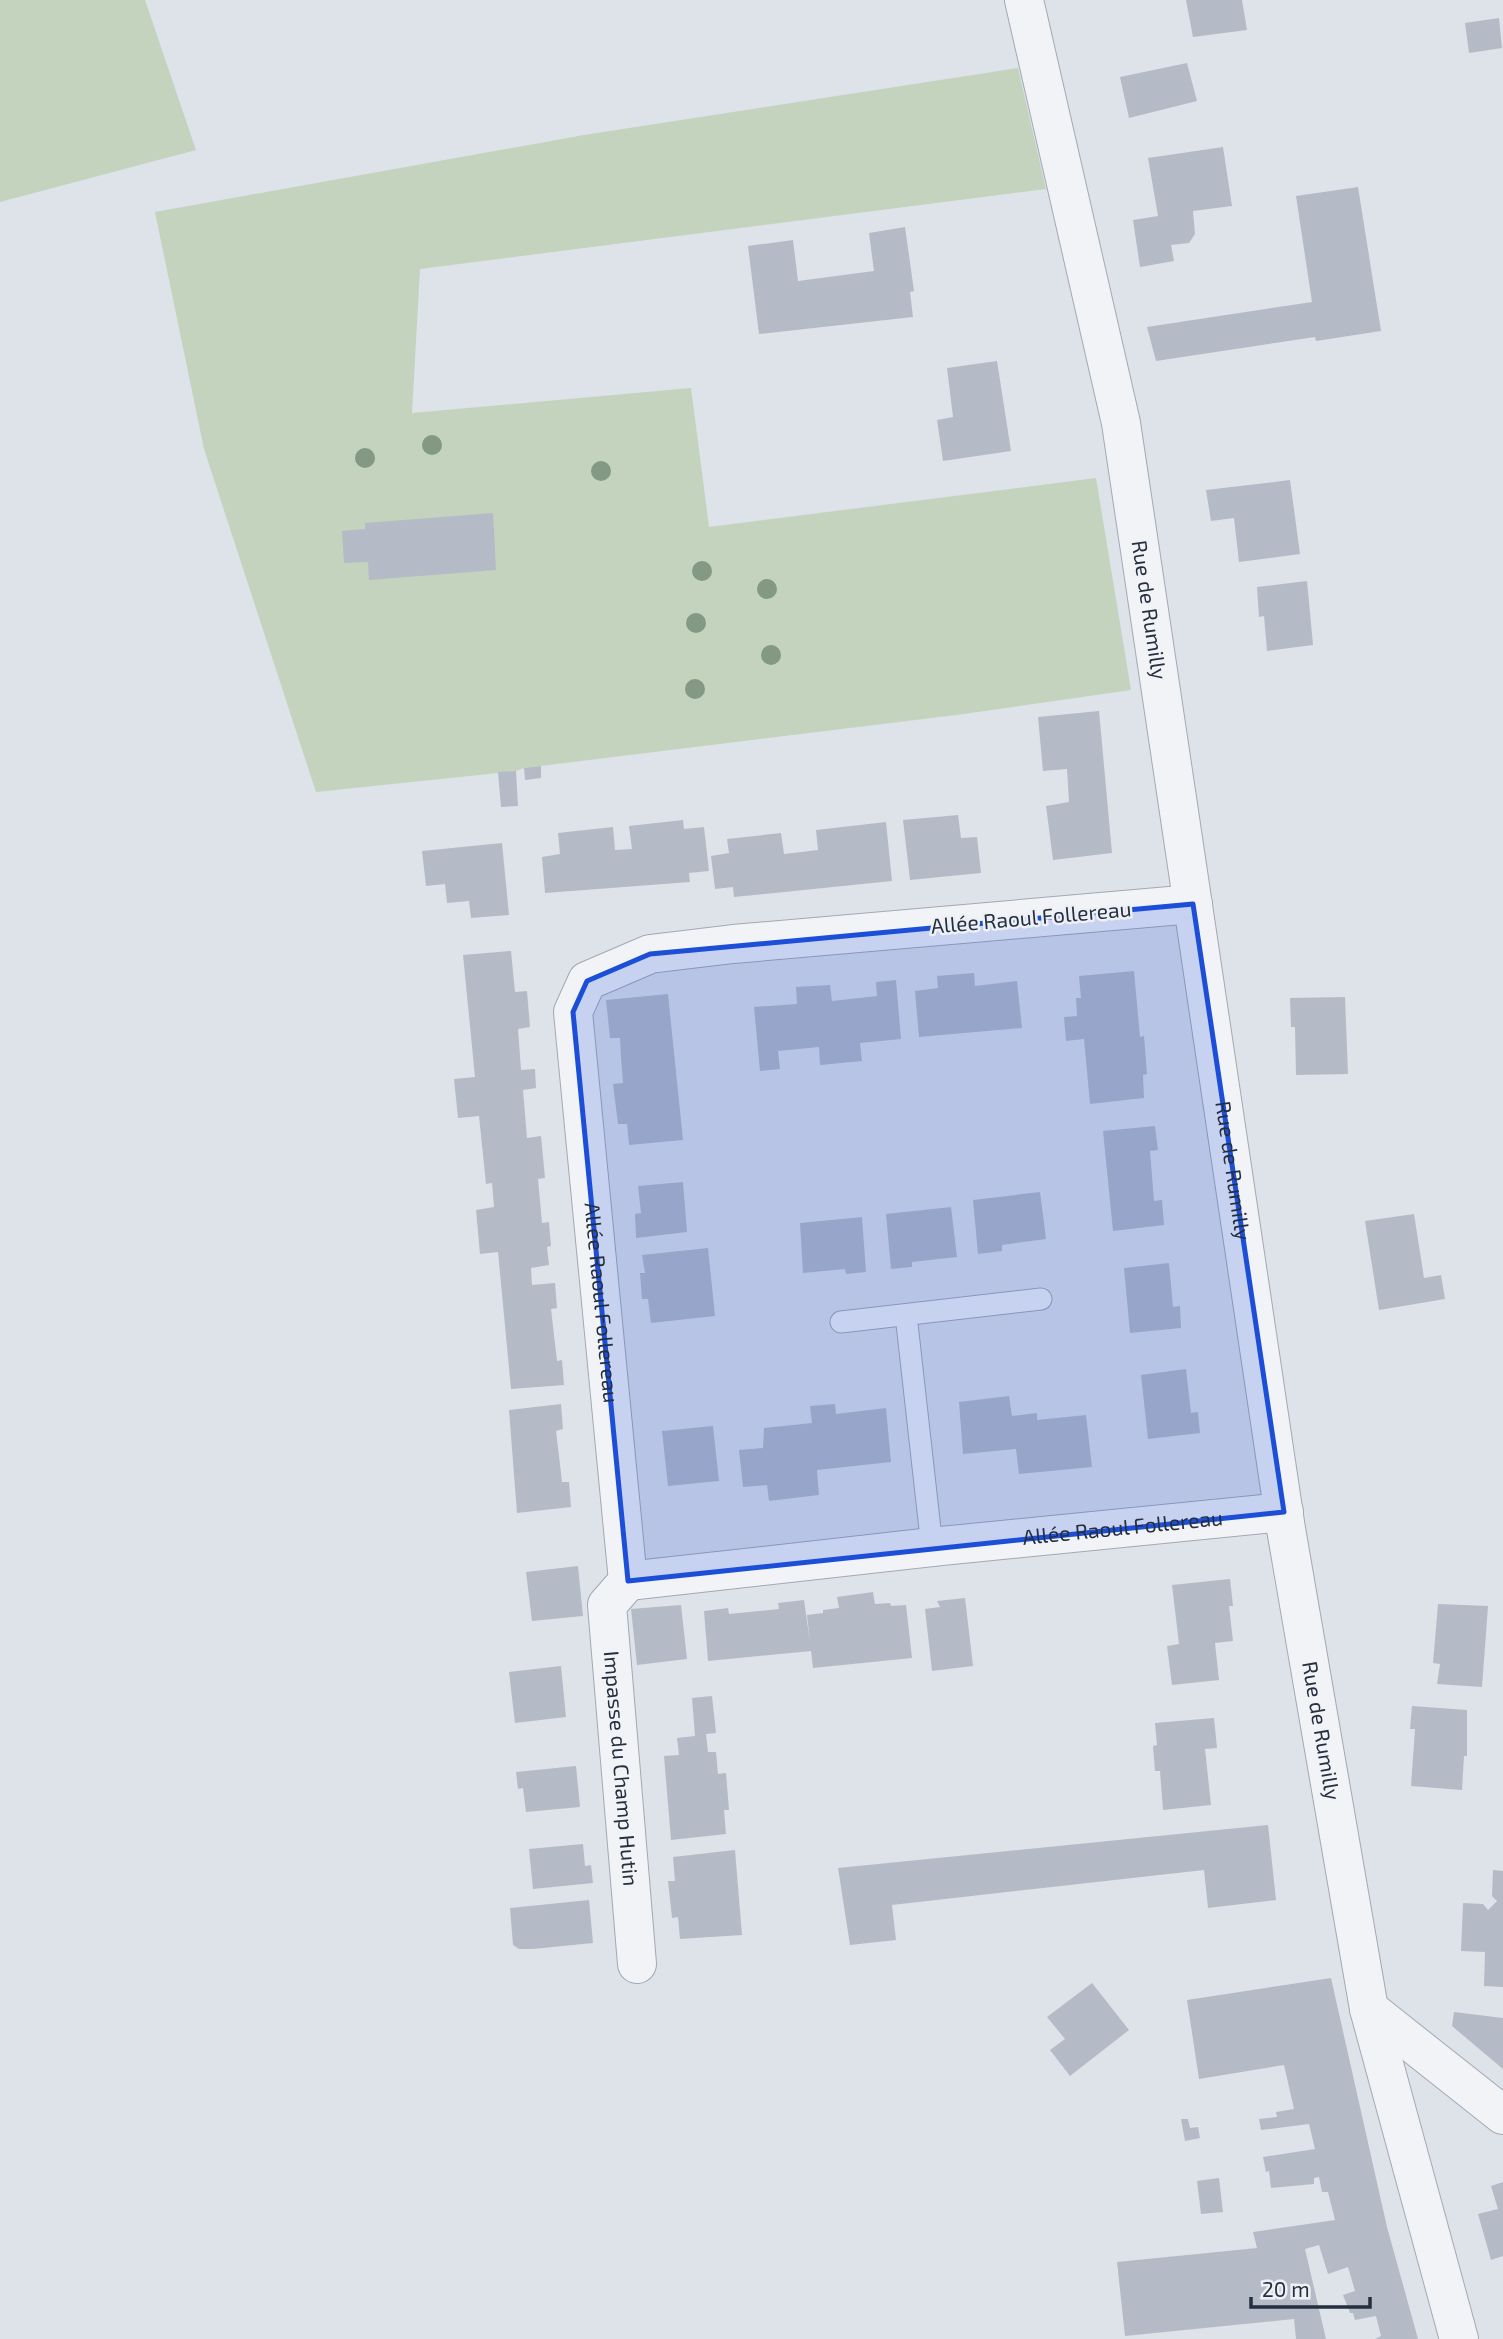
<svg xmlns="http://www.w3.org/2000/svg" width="1503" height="2339" font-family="'Exo 2',sans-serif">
	<rect width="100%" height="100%" fill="#dee2e9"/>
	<!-- green -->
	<path fill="#c3d3be" d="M0,0H145L196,150L0,202Z
		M1018,68L1046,189L420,269L412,413L691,388L709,527L1096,478L1131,690L964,714L524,768L516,771L316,792L204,449L155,212L584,135Z"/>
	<!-- building -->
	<path fill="#b5bbc6" d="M1186,0H1242L1247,30L1193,37Z
		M1499,18L1502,48L1469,53L1465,23Z
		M1187,63L1197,101L1129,118L1120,77Z
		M1223,147L1232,206L1193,211L1195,234L1189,243L1171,245L1174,261L1140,267L1133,220L1158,216L1148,158Z
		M1358,187L1381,331L1316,341L1315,337L1156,361L1147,327L1312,302L1296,196Z
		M905,227L914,291L910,292L913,317L759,334L748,246L793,240L798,281L874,271L869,233Z
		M997,361L1011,451L943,461L937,420L953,417L947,368Z
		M1290,480L1300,554L1239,562L1234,518L1211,521L1206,490Z
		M493,513L496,570L369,580L368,562L344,563L342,531L365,529V523Z
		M1307,581L1313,645L1267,651L1264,616L1259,617L1257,587Z
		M1099,711L1112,853L1053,860L1046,806L1069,802L1067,769L1043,771L1038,717Z
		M541,766V778L525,780L524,768Z
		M516,771L518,806L501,807L498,772Z
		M958,815L961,838L977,837L981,873L910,880L903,820Z
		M683,820L684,829L704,827L709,871L689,873L690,882L545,893L542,857L560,854L558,833L613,827L615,850L632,849L629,826Z
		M886,822L892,881L734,897L733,887L715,889L711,856L729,853L727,839L781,833L784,854L818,850L816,830Z
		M502,843L509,915L471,918L469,901L447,903L445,884L426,886L422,851Z
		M511,951L515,992L527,991L530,1027L518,1029L521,1070L535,1069L536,1088L523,1090L527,1138L541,1136L545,1178L538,1179L542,1223L549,1222L551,1246L547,1247L549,1265L531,1268L532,1285L555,1283L557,1308L551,1309L557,1361L562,1360L564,1385L511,1389L498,1252L480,1254L476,1210L494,1207L492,1183L486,1184L479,1116L458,1118L454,1079L475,1077L463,955Z
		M1134,971L1140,1037L1144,1036L1147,1074L1143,1075L1144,1098L1090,1104L1084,1039L1066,1041L1064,1017L1077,1016L1076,998H1081L1079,976Z
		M974,973L975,986L1017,981L1022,1028L919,1037L915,991L938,988L937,976Z
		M896,980L901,1039L860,1043L862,1061L820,1065L819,1047L778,1051L780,1069L760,1071L754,1007L797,1004L796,987L830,985L832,1001L877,996L876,982Z
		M668,994L683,1140L629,1145L627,1124H618L613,1084L623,1083L621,1058L620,1038H610L606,1000Z
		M1345,997L1348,1074L1296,1075L1295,1027H1291L1290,998Z
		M1155,1126L1158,1150L1150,1151L1154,1201L1162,1200L1164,1225L1113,1231L1103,1131Z
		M683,1182L687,1232L636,1238L635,1214L641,1213L638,1186Z
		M1040,1192L1046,1239L1002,1245V1251L978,1254L973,1200Z
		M951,1207L957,1257L912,1262V1267L891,1269L886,1214Z
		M1414,1214L1424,1278L1441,1275L1445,1299L1379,1310L1365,1221Z
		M862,1217L866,1272L846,1274L845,1269L803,1273L800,1223Z
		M708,1248L715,1316L651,1323L648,1299H642L640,1273H645L642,1255Z
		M1169,1263L1173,1307L1180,1306L1181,1328L1130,1333L1124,1268Z
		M1186,1369L1191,1413L1198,1412L1200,1433L1148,1439L1141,1375Z
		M1009,1396L1012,1416L1037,1413V1420L1086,1415L1092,1467L1019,1474L1016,1449L963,1454L959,1402Z
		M561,1404L563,1429L556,1431L559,1456L562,1482H569L571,1507L517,1513L509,1410Z
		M835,1404L836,1414L886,1408L891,1462L817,1470L819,1495L769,1501L767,1485L743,1487L739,1450L763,1448L764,1428L812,1423L810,1406Z
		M713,1426L719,1481L668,1486L662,1431Z
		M578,1566L583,1616L532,1621L526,1572Z
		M1230,1579L1233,1606H1229L1233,1641L1215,1643L1219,1680L1172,1685L1167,1646L1179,1644L1172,1585Z
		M873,1592L875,1604L890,1603L891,1606L906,1605L912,1658L813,1668L811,1651L708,1661L704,1611L728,1608L729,1614L779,1609L778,1603L804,1600L810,1642L807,1615L823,1613V1610L839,1608L837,1597Z
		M965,1598L973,1666L932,1671L925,1609L940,1607L937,1601Z
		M1438,1604L1488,1606L1482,1687L1437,1684L1440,1664L1433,1663Z
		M681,1605L687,1659L637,1665L631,1609Z
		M561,1666L566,1717L515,1723L509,1672Z
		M712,1696L716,1733L706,1734L708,1752H716L718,1774L726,1773L729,1810H724L726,1834L671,1840L664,1756L679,1755L677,1738L695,1736L692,1698Z
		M1412,1706L1467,1710V1756H1464L1462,1790L1411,1786L1415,1729H1410Z
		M1214,1718L1217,1748L1205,1749L1211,1805L1163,1810L1160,1771H1155L1153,1746L1157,1745L1155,1723Z
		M576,1766L580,1807L526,1812L523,1788L518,1789L516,1772Z
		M1268,1825L1276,1900L1208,1908L1204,1870L892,1905L896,1940L850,1945L838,1868Z
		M583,1844L585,1866L591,1865L593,1883L533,1889L529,1849Z
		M735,1850L742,1935L680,1939L678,1917L672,1918L668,1881H675L673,1857Z
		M1493,1870L1503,1871V1987L1484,1986L1485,1952L1461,1951L1463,1903L1483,1904L1488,1910L1497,1901L1492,1896Z
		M589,1900L593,1943L533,1949H519L513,1945L510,1908Z
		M1331,1978L1387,2227L1418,2339H1375L1381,2336L1376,2316L1355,2320L1353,2313H1350L1343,2295L1355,2291L1348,2267L1328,2274L1319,2245L1305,2249L1326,2339H1296L1294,2319L1125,2336L1117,2262L1257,2248L1253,2232L1335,2220L1328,2192H1322L1319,2177L1314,2178V2184L1271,2188L1269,2171L1266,2172L1263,2157L1315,2149L1309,2124L1261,2130L1259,2119L1277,2117L1276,2112L1294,2109L1284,2065L1199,2079L1187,2000Z
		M1092,1983L1129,2030L1070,2076L1050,2050L1065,2039L1047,2017Z
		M1454,2012L1503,2018V2069L1452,2026Z
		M1181,2119H1188L1190,2128L1198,2127L1200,2138L1185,2141Z
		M1219,2178L1223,2212L1201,2214L1197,2181Z
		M1503,2182V2256L1491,2260L1478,2214L1498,2209L1491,2186Z"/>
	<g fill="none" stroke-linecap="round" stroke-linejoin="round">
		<!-- service casing -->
		<g stroke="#a3a9b3" stroke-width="23">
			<path id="service" d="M906,1315L932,1547
				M841,1322L1041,1299"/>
		</g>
		<!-- minor casing -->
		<g stroke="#a3a9b3" stroke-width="40">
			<g id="minor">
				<path id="s1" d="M1024,0L1121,423L1286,1529L1369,2009L1459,2339"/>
				<path id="s2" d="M1193,904L733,944L650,954L587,981L573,1012L628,1581L941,1546L1284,1512"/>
				<path id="s3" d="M628,1581L607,1605L637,1964"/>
				<path d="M1369,2009L1503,2115"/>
			</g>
		</g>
		<!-- service -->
		<use href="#service" stroke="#f1f3f7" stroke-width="21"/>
		<!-- minor -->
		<use href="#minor" stroke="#f1f3f7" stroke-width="38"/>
	</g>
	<!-- trees -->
	<g fill="#839984">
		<circle cx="432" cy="445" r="10"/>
		<circle cx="365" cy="458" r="10"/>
		<circle cx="601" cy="471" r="10"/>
		<circle cx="702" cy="571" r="10"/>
		<circle cx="767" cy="589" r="10"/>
		<circle cx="696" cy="623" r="10"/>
		<circle cx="771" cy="655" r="10"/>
		<circle cx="695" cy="689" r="10"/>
	</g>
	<!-- marked area -->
	<path fill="#1d4ed8" fill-opacity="0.2" stroke="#1d4ed8" stroke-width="5" stroke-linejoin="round" d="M1193,904L1284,1512L628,1581L573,1012L587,981L650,954Z"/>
	<g text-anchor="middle" stroke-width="5" stroke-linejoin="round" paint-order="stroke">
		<!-- street labels -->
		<g font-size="21" fill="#262f40" stroke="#edf1f6">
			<text dy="7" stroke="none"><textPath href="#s1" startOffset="623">Rue de Rumilly</textPath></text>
			<text transform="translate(1031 918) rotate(-5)" y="7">Allée Raoul Follereau</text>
			<text dy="7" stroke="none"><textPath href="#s1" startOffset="1190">Rue de Rumilly</textPath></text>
			<text dy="7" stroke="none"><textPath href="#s2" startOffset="940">Allée Raoul Follereau</textPath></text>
			<text dy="7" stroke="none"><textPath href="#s2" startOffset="1717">Allée Raoul Follereau</textPath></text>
			<text dy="7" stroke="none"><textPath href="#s1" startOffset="1757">Rue de Rumilly</textPath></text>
			<text dy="7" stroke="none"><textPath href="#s3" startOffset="196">Impasse du Champ Hutin</textPath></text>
		</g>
	</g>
	<!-- scale -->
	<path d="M1251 2297v10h119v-10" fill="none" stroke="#262f40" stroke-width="3.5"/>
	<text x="1262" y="2297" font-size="21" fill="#262f40" stroke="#edf1f6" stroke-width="5" paint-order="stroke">20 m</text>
</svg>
